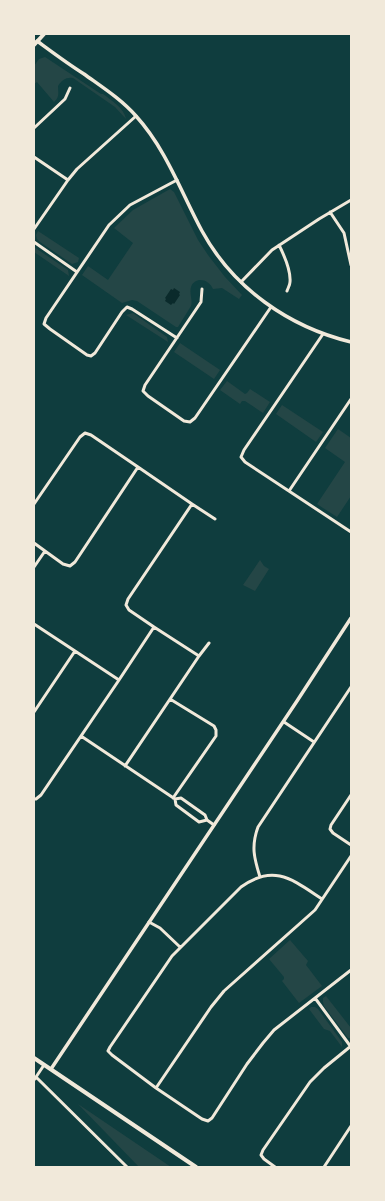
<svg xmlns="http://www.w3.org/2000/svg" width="385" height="1201" font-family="'Fira Sans Condensed',sans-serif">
	<rect width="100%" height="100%" fill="#0f3d3e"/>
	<!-- green -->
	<path fill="#244646" d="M45,57L101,94H103C111,100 124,108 126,119L115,107L73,78C66,77 62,80 58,86C58,92 60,97 54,102L37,82L34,84V66L39,59Z
		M170,189L174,192L198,240L208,255L225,277L242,295L239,299L222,288L213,289C209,279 195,276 191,287C189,294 193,300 191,306L178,327H176L137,301L132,300L122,303L82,275L88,266L108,280L133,243L114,228L133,210Z
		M38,231L79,258L78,262L72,264L40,242L37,239L36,235Z
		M34,247L68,270L69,276L34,252Z
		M133,313L167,337L168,342L126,315Z
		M180,343L220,370L214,379L174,352Z
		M227,381L245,394L247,393L250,389L270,402L263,413L245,401H242L240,404L220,390Z
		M282,405L323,432L316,442L276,414Z
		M338,429L351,438V496L337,517L323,508L317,504L345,462L325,448Z
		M260,560L264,566L269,569L255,591L243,585Z
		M290,940L308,961L306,965L322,986L299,1003L282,981L284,979V977L269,959Z
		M326,996L351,1028V1038H348L324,1006L323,1002V998Z
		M311,1007H315L318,1009L342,1042V1047L330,1031L324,1029L309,1009Z
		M78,1104L171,1167H139Z"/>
	<!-- water -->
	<path fill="#0a2a2b" d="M174,288L180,292L179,294L180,295L174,304L173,303L171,305L165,301L166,299L165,298L171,289L173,290Z"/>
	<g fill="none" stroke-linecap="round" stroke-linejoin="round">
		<!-- minor -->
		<path stroke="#f1e9da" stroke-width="3" d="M34,128L65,99L70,88
			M34,157L68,180
			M330,212L344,233L351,265
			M34,229L68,180L77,169L136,116
			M34,242L77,272
			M279,245C284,255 291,271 290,282C290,285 288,288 287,291
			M241,282L272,250L319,219L351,200
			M202,289L201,302L145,385L143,391L148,396L184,421L190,422L195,418L271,307
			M323,334L244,450L241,457L245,462L351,532
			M177,338L132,309L127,307L122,312L95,353L91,356L87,355L50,329L44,324L46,318L109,225L130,205L177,180
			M289,491L351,399
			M34,504L80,437L85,433L91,435L138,467
			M34,543L45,551
			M34,567L45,551L63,564L70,566L75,562L138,467L192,504
			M34,624L75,651
			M199,656L209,643
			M119,680L154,627L129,610L126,605L128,599L192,504L215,519
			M170,699L214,726L216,730V736L173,798
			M34,712L75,651L119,680L41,795L36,799H34
			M284,722L314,742
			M81,736L175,799L181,798L205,815L207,820L214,825
			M125,766L199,656L154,627
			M351,795L331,825L330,829L333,833L351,845
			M175,799L176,805L199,822L207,820
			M260,877C254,858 251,846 258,827L351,687
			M322,899C293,880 274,863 241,887L172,956L110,1047L108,1051L112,1055L156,1088L202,1119L208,1121L212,1118L247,1064L263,1043L274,1030L351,970
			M149,922L160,928L180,947
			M315,998L351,1047
			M36,1077L127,1167
			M34,1080L44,1065
			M156,1088L211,1007L224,991L315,910L351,856
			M275,1167L264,1159L261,1155L263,1150L310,1082L324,1068L351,1046
			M324,1167L351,1126"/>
		<!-- tertiary -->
		<path stroke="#f1e9da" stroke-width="3.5" d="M37,41C52,52 68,64 84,74C102,87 121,99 136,116C166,149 181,192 202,231C233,288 289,327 351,342
			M51,1069L297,701L351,618"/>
		<!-- secondary -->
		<path stroke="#f1e9da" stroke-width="4" d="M34,45L44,34
			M34,1058L196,1167"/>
	</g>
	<!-- border -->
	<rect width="385" height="1201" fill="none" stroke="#f1e9da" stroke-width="70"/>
</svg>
